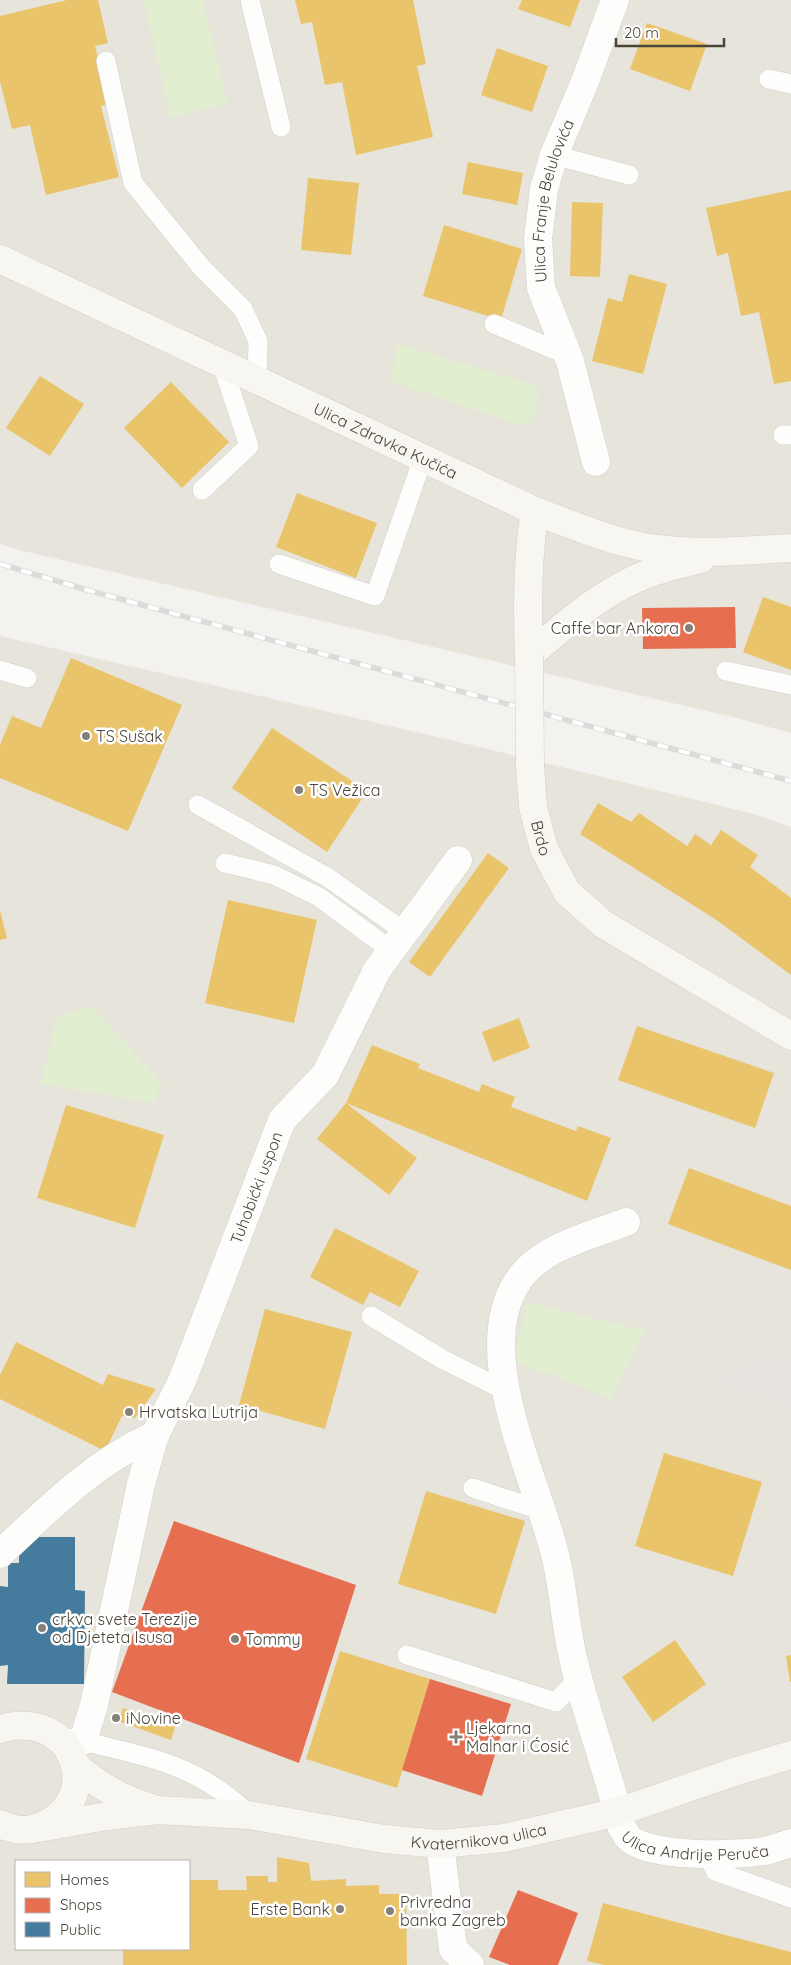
<svg xmlns="http://www.w3.org/2000/svg" width="791" height="1965" font-family="Quicksand,sans-serif">
<rect width="100%" height="100%" fill="#f4f2ee"/>
<!-- residential -->
<path fill="#e7e4dc" fill-rule="evenodd" d="M 0,0 L 791,0 L 791,733 L 737,718 L 19,550 L 0,544 Z
M 0,636 L 455,741 L 754,814 L 791,827 L 791,1965 L 0,1965 ZM 16,1861 L 189,1861 L 189,1949 L 16,1949 Z"/>
<!-- green -->
<path fill="#e1eecf" d="M 143,0 L 203,0 L 227,103 L 171,117 Z
M 398,344 L 538,386 L 537,414 L 523,426 L 390,381 Z
M 92,1006 L 162,1083 L 154,1103 L 41,1084 L 57,1016 Z
M 527,1302 L 645,1331 L 611,1398 L 513,1361 Z"/>
<!-- parking -->
<path fill="#e6e3df" d="M 791,1358 L 791,1410 L 711,1378 L 748,1360 Z"/>
<!-- homes -->
<path fill="#e9c46a" d="M 67,0 L 98,0 L 108,43 L 95,46 L 109,104 L 101,106 L 119,177 L 46,195 L 30,125 L 12,129 L 0,82 L 0,16 Z
M 295,0 L 413,0 L 426,64 L 417,66 L 433,137 L 356,155 L 342,82 L 325,85 L 312,22 L 301,24 Z
M 522,0 L 580,0 L 570,27 L 518,9 Z
M 647,23 L 707,44 L 690,91 L 630,69 Z
M 497,48 L 548,66 L 532,112 L 481,95 Z
M 468,162 L 523,173 L 517,205 L 462,194 Z
M 308,178 L 359,183 L 351,255 L 301,250 Z
M 791,190 L 791,381 L 774,384 L 759,312 L 741,316 L 728,253 L 717,256 L 706,208 Z
M 572,202 L 603,203 L 600,277 L 570,276 Z
M 444,225 L 522,249 L 501,320 L 423,296 Z
M 629,274 L 667,284 L 643,374 L 592,361 L 608,298 L 622,302 Z
M 40,376 L 84,404 L 50,456 L 6,428 Z
M 171,382 L 229,442 L 182,488 L 124,428 Z
M 297,493 L 377,523 L 356,578 L 276,547 Z
M 763,597 L 791,607 L 791,670 L 743,652 Z
M 71,658 L 182,705 L 128,831 L 0,778 L 0,745 L 12,716 L 41,728 Z
M 272,728 L 367,791 L 327,852 L 232,788 Z
M 598,803 L 631,822 L 639,813 L 687,846 L 695,834 L 711,845 L 721,830 L 758,855 L 750,867 L 791,898 L 791,975 L 715,919 L 580,834 Z
M 488,853 L 509,868 L 430,977 L 409,962 Z
M 228,900 L 317,920 L 294,1023 L 205,1003 Z
M 0,910 L 7,938 L 0,940 Z
M 519,1018 L 530,1048 L 493,1062 L 482,1032 Z
M 637,1026 L 774,1073 L 755,1128 L 618,1080 Z
M 372,1045 L 420,1064 L 418,1068 L 479,1092 L 482,1084 L 515,1097 L 511,1107 L 576,1131 L 578,1126 L 611,1138 L 587,1201 L 346,1103 L 417,1158 L 389,1195 L 317,1139 L 346,1103 Z
M 66,1105 L 164,1135 L 135,1228 L 37,1198 Z
M 689,1168 L 791,1206 L 791,1270 L 668,1224 Z
M 335,1228 L 419,1271 L 400,1307 L 370,1292 L 363,1305 L 310,1277 Z
M 265,1309 L 352,1332 L 325,1429 L 239,1405 Z
M 16,1342 L 103,1385 L 108,1374 L 156,1389 L 135,1418 L 122,1416 L 105,1451 L 0,1399 L 0,1375 Z
M 664,1453 L 762,1482 L 733,1576 L 635,1546 Z
M 426,1491 L 525,1521 L 496,1614 L 398,1584 Z
M 675,1640 L 706,1684 L 653,1722 L 622,1677 Z
M 340,1651 L 430,1679 L 397,1788 L 306,1759 Z
M 791,1655 L 791,1682 L 790,1682 L 786,1656 Z
M 123,1708 L 175,1727 L 171,1740 L 118,1721 Z
M 277,1857 L 309,1863 L 311,1881 L 346,1879 L 346,1886 L 379,1885 L 379,1894 L 406,1894 L 407,1965 L 123,1965 L 123,1949 L 189,1949 L 189,1880 L 218,1880 L 218,1890 L 247,1890 L 246,1876 L 268,1876 L 268,1882 L 277,1882 Z
M 603,1903 L 791,1952 L 791,1965 L 604,1965 L 587,1961 Z"/>
<!-- shops -->
<path fill="#e76f51" d="M 735,607 L 736,648 L 643,649 L 642,608 Z
M 174,1521 L 356,1585 L 299,1763 L 112,1692 Z
M 430,1679 L 511,1704 L 482,1796 L 402,1770 Z
M 518,1890 L 578,1913 L 558,1965 L 510,1965 L 489,1957 Z"/>
<!-- public -->
<path fill="#457b9d" d="M 35,1537 L 75,1537 L 75,1590 L 85,1591 L 84,1684 L 7,1684 L 8,1665 L 0,1666 L 0,1586 L 8,1587 L 8,1563 L 19,1563 L 19,1553 Z"/>
<g fill="none" stroke-linecap="round" stroke-linejoin="round">
<!-- service casing -->
<g stroke="#d2d0cb" stroke-width="20">
<path id="service" d="M 250,0 L 281,127
M 106,61 L 133,183 L 202,268 L 243,309 L 258,341 L 257,380
M 769,79 L 791,84
M 554,155 L 629,175
M 494,324 L 567,355
M 783,435 L 791,435
M 202,490 L 249,446 L 222,364
M 279,564 L 375,596 L 423,458
M 0,670 L 27,678
M 726,671 L 791,685
M 198,805 L 327,877 L 405,932
M 225,863 L 274,875 L 319,897 L 392,951
M 371,1316 L 442,1359 L 508,1392
M 473,1488 L 540,1510
M 407,1655 L 556,1702 L 573,1684
M 72,1738 C 142,1757 195,1761 249,1815
M 708,1855 L 715,1871 L 791,1898"/>
</g>
<!-- minor casing -->
<g stroke="#d2d0cb" stroke-width="29">
<g id="minor">
<path id="s1" d="M 596,462 L 570,361 L 541,288 L 538,239 L 544,189 L 554,155 L 586,79 L 615,0"/>
<path id="s2" d="M 626,1222 C 590,1236 540,1247 518,1281 C 470,1351 537,1481 555,1554 C 564,1590 565,1627 574,1662 C 587,1717 608,1770 621,1826 C 623,1829 625,1833 627,1836 C 646,1859 741,1856 769,1850 C 776,1848 784,1845 791,1843"/>
<path d="M 0,1554 C 48,1509 94,1462 155,1435"/>
<path id="s3" d="M 83,1741 L 94,1705 L 141,1484 L 155,1435 L 182,1381 L 282,1120 L 325,1075 L 377,970 L 458,860"/>
<path d="M 440,1844 L 453,1949 L 470,1965"/>
</g>
</g>
<!-- secondary casing -->
<g stroke="#d3cfc5" stroke-width="29">
<g id="secondary">
<path id="s4" d="M 0,259 L 535,511 C 565,522 595,535 626,543 C 679,557 737,551 791,548"/>
<path d="M 529,656 C 560,628 594,599 631,581 C 653,570 678,564 701,559"/>
<path d="M 529,656 C 527,607 527,559 535,511"/>
<path id="s5" d="M 530,765 L 533,807 L 544,849 L 567,892 L 603,924 L 791,1036"/>
<path d="M 0,1729 C 74,1707 105,1797 44,1825 C 30,1832 14,1831 0,1824"/>
<path d="M 75,1765 C 98,1786 122,1799 151,1808"/>
<path id="s6" d="M 38,1828 L 107,1816 L 158,1810 L 249,1815 L 384,1839 L 440,1844 L 504,1838 L 618,1812 L 734,1772 L 791,1755"/>
</g>
</g>
<!-- service -->
<use href="#service" stroke="#fdfdfc" stroke-width="19"/>
<!-- minor -->
<use href="#minor" stroke="#fdfdfc" stroke-width="28"/>
<!-- secondary -->
<use href="#secondary" stroke="#f7f6f1" stroke-width="28"/>
<!-- rail casing -->
<g stroke="#dbdbda" stroke-width="5.5">
<path id="rail" d="M 0,564 L 87,590 L 791,781"/>
</g>
<!-- rail -->
<use href="#rail" stroke="#fff" stroke-width="4" stroke-dasharray="11" stroke-linecap="butt"/>
<!-- secondary-bridge casing -->
<g stroke="#d3cfc5" stroke-width="29" stroke-linecap="butt">
<path id="secondary-bridge" d="M 529,656 L 530,765"/>
</g>
<!-- secondary-bridge -->
<use href="#secondary-bridge" stroke="#f7f6f1" stroke-width="28"/>
</g>
<!-- markers -->
<g fill="#868178" stroke="#fff" stroke-width="2">
<circle cx="689" cy="628" r="5"/>
<circle cx="86" cy="736" r="5"/>
<circle cx="299" cy="790" r="5"/>
<circle cx="129" cy="1412" r="5"/>
<circle cx="42" cy="1628" r="5"/>
<circle cx="235" cy="1639" r="5"/>
<circle cx="116" cy="1718" r="5"/>
<path d="M453.5 1729.5h5v5h5v5h-5v5h-5v-5h-5v-5h5z"/>
<circle cx="340" cy="1909" r="5"/>
<circle cx="390" cy="1911" r="5"/>
</g>
<g text-anchor="middle" dominant-baseline="central" stroke-width="5" stroke-linejoin="round" paint-order="stroke">
<!-- street labels -->
<g font-size="16" fill="#4b4439" stroke="#fff">
<text stroke="none"><textPath href="#s1" startOffset="272">Ulica Franje Belulovića</textPath></text>
<text stroke="none"><textPath href="#s4" startOffset="426">Ulica Zdravka Kučića</textPath></text>
<text stroke="none"><textPath href="#s5" startOffset="74">Brdo</textPath></text>
<text stroke="none"><textPath href="#s3" startOffset="582">Tuhobićki uspon</textPath></text>
<text stroke="none"><textPath href="#s6" startOffset="445">Kvaternikova ulica</textPath></text>
<text stroke="none"><textPath href="#s2" startOffset="772">Ulica Andrije Peruča</textPath></text>
</g>
<!-- poi labels -->
<g font-size="16" fill="#4b4439" stroke="#fff" text-anchor="start">
<text x="679" y="628" text-anchor="end">Caffe bar Ankora</text>
<text x="96" y="736">TS Sušak</text>
<text x="309" y="790">TS Vežica</text>
<text x="139" y="1412">Hrvatska Lutrija</text>
<text x="52" y="1619">crkva svete Terezije<tspan x="52" dy="18">od Djeteta Isusa</tspan></text>
<text x="245" y="1639">Tommy</text>
<text x="126" y="1718">iNovine</text>
<text x="466" y="1728">Ljekarna<tspan x="466" dy="18">Malnar i Ćosić</tspan></text>
<text x="400" y="1902">Privredna<tspan x="400" dy="18">banka Zagreb</tspan></text>
<text x="330" y="1909" text-anchor="end">Erste Bank</text>
</g>
</g>
<!-- legend -->
<rect x="15" y="1860" width="175" height="90" fill="#ffffff" stroke="#b7b4b0"/>
<rect x="25" y="1872" width="25" height="15" fill="#e9c46a" stroke="#b7b4b0"/>
<text x="60" y="1885" font-size="15" fill="#4b4439">Homes</text>
<rect x="25" y="1898" width="25" height="15" fill="#e76f51" stroke="#b7b4b0"/>
<text x="60" y="1910" font-size="15" fill="#4b4439">Shops</text>
<rect x="25" y="1922" width="25" height="15" fill="#457b9d" stroke="#b7b4b0"/>
<text x="60" y="1935" font-size="15" fill="#4b4439">Public</text>
<!-- scale -->
<path d="M616 38v8h108v-8" fill="none" stroke="#4b4439" stroke-width="2.5"/>
<text x="624" y="38" font-size="15" fill="#4b4439" stroke="#ffffff" stroke-width="4" paint-order="stroke">20 m</text>
</svg>
